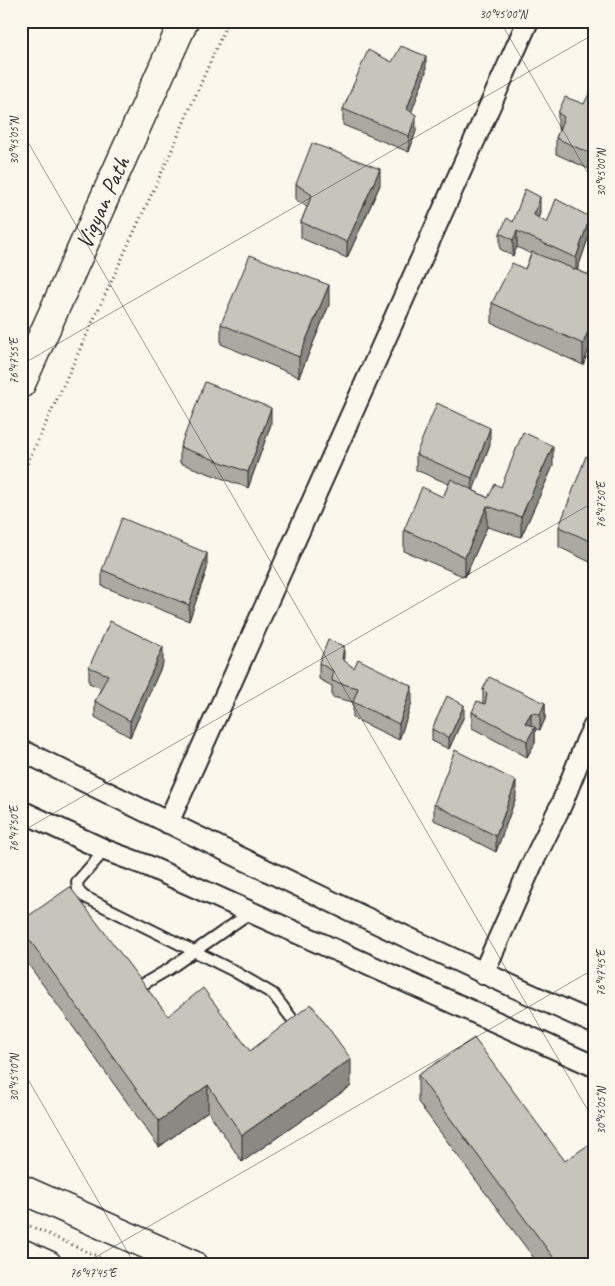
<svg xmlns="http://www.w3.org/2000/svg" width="615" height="1286" font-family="Caveat,sans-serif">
<rect width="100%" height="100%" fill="#fbf7ec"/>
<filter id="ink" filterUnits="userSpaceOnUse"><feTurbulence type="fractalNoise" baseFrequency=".02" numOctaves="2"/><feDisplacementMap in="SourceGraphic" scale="10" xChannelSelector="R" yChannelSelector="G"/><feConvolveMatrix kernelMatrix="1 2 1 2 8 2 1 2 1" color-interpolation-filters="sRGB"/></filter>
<g filter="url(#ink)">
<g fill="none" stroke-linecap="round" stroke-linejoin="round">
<!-- lane casing -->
<g stroke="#2b2b2b" stroke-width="14">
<path id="lane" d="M 105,850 L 77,882 L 78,890 L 83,896 L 232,970 L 273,994 L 296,1024
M 140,986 L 169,969 L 251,912"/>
</g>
<!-- street casing -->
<g stroke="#2b2b2b" stroke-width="24">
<path id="street" d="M 21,750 C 211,844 401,937 594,1023
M 21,811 L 105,850 L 148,866 L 594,1066
M 168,823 L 528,21
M 483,974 L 532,864 L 562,803 L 587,740 L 594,726"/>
</g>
<!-- secondary casing -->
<g stroke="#2b2b2b" stroke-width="31">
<g id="secondary">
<path id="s1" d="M 21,384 L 184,21"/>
<path d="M 21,1189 L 193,1265"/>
<path d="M 21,1253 L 48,1265"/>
</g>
</g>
<!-- path -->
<path stroke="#2b2b2b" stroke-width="3" stroke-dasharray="1 4" stroke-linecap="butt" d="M 21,477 L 171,152 L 228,21
M 21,1222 L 117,1265"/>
<!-- lane -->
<use href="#lane" stroke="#fbf7ec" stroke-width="10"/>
<!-- street -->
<use href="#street" stroke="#fbf7ec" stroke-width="20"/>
<!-- secondary -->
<use href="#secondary" stroke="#fbf7ec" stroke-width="28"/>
</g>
<!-- wall -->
<path fill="#aba9a2" stroke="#2b2b2b" d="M 457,21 L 470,21 L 468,26 Z
M 594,39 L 594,61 L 591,60 L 591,44 Z
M 392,62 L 426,72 L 411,112 L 416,131 L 409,152 L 343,125 L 343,109 Z
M 594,92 L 594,161 L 589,169 L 556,154 L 556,138 L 559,130 L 558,129 L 558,113 L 584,104 Z
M 296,184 L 380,185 L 347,258 L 301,238 L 301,222 L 307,207 L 296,200 Z
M 540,213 L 538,218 L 547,223 L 590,233 L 577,270 L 594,277 L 594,336 L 583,365 L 492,323 L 492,303 L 525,269 L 531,254 L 517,247 L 513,256 L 500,249 L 500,233 L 513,222 Z
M 329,305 L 299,377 L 221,344 L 221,324 Z
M 271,424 L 248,488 L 180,463 L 180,447 Z
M 490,444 L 473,490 L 488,498 L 501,487 L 553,466 L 521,537 L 487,527 L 465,577 L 404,551 L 404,530 L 443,497 L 449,484 L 416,470 L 416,454 Z
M 594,459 L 594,564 L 559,547 L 559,527 Z
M 207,569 L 189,621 L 102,586 L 102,570 Z
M 344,661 L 354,668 L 412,702 L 399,740 L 353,718 L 353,702 L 332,697 L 332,686 L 319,679 L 319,663 Z
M 163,663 L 130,737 L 95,717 L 95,701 L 101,688 L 89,683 L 89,667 Z
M 483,689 L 545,703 L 545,719 L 540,730 L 535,729 L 535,743 L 527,757 L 472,728 L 472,712 L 483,703 Z
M 464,716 L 449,749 L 432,741 L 432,729 Z
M 516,797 L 496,852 L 434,820 L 434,804 Z
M 21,921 L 168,1016 L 250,1051 L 351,1086 L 242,1162 L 208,1111 L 159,1147 L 21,954 Z
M 418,1075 L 565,1161 L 594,1265 L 539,1265 L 418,1102 Z"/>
<!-- shaded-wall -->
<path fill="#8b8984" stroke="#2b2b2b" d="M 426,56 L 426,72 L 407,125 L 407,109 Z
M 416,115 L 416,131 L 409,152 L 409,136 Z
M 594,145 L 594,161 L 589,169 L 589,153 Z
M 380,169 L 380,185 L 347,258 L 347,242 Z
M 540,197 L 540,213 L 534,231 L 534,215 Z
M 590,217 L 590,233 L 576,274 L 576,258 Z
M 517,231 L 517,247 L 513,256 L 513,240 Z
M 329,285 L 329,305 L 299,377 L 299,357 Z
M 594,316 L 594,336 L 583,365 L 583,344 Z
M 271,408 L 271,424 L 248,488 L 248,472 Z
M 490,428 L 490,444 L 472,494 L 472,478 Z
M 553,446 L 553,466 L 521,537 L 521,517 Z
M 487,506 L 487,527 L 465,577 L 465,557 Z
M 207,553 L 207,569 L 189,621 L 189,605 Z
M 344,646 L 344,662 L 342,659 Z
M 163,647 L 163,663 L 130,737 L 130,721 Z
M 412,686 L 412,702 L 399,740 L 399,724 Z
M 545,703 L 545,719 L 540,730 L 540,714 Z
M 464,705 L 464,716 L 449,749 L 449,738 Z
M 531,713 L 531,729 L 525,723 Z
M 535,727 L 535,743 L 527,757 L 527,741 Z
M 516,781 L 516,797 L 496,852 L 496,836 Z
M 351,1059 L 351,1086 L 242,1162 L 242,1135 Z
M 208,1085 L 208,1111 L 159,1147 L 159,1121 Z
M 594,1252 L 594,1265 L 575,1265 Z"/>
<!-- building -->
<path fill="#c7c4bc" stroke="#2b2b2b" d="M 401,46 L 426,56 L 407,109 L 416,115 L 409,136 L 343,109 L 368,50 L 392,62 Z
M 591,90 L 594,92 L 594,145 L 589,153 L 556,138 L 564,117 L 558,113 L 565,97 L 584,104 Z
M 312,143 L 380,169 L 347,242 L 301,222 L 312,195 L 296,184 Z
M 525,189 L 540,197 L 534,215 L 547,223 L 556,199 L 590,217 L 576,258 L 517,231 L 513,240 L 500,233 L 507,218 L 513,222 Z
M 532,252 L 594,277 L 594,316 L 583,344 L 492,303 L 512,263 L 525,269 Z
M 250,255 L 329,285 L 299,357 L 221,324 Z
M 205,382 L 271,408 L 248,472 L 180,447 Z
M 437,403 L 490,428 L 472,478 L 416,454 Z
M 523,432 L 553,446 L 521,517 L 487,506 L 465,557 L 404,530 L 422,487 L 443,497 L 451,479 L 488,498 L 495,484 L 501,487 Z
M 586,456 L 594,459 L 594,543 L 559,527 Z
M 122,518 L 207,553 L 189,605 L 102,570 Z
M 110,621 L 163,647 L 130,721 L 95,701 L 108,675 L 89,667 Z
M 328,640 L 344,646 L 342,659 L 354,668 L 358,659 L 412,686 L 399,724 L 353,702 L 358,688 L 332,681 L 333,671 L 319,663 Z
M 489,677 L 545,703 L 540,714 L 531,713 L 525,723 L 535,727 L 527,741 L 472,712 L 477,701 L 485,704 L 487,693 L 483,689 Z
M 447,696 L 464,705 L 449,738 L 432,729 Z
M 455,750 L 516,781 L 496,836 L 434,804 Z
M 70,887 L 168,1016 L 203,988 L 250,1051 L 311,1004 L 351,1059 L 242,1135 L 208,1085 L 159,1121 L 21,928 L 21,921 Z
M 474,1038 L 565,1161 L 594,1141 L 594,1252 L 575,1265 L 559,1265 L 418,1075 Z"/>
</g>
<!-- ticks -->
<path fill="none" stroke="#2b2b2b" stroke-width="1" stroke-opacity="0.45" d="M 500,21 L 594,184M 21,130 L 594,1121M 21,365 L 594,34M 21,832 L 594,502M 21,1067 L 135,1265M 82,1265 L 594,969"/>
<g text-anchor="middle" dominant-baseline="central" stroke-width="5" stroke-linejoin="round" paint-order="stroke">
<!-- street labels -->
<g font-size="24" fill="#2b2b2b" stroke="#fbf7ec">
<text stroke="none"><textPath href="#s1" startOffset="199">Vigyan Path</textPath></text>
</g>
</g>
<!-- margin -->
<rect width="615" height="1286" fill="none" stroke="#fbf7ec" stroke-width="55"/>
<rect x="28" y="28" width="560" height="1230" fill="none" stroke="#2b2b2b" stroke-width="2"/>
<g font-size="12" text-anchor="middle" fill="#2b2b2b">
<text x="503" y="18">30°45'00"N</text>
<text transform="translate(14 141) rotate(-90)" y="4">30°45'05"N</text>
<text transform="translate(601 173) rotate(-90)" y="4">30°45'00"N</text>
<text transform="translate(14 361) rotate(-90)" y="4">76°47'55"E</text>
<text transform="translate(601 505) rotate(-90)" y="4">76°47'50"E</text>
<text transform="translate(14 829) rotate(-90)" y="4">76°47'50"E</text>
<text transform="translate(601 973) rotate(-90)" y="4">76°47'45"E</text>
<text transform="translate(14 1078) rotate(-90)" y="4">30°45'10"N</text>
<text transform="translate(601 1111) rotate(-90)" y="4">30°45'05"N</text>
<text x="93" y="1277">76°47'45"E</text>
</g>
</svg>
